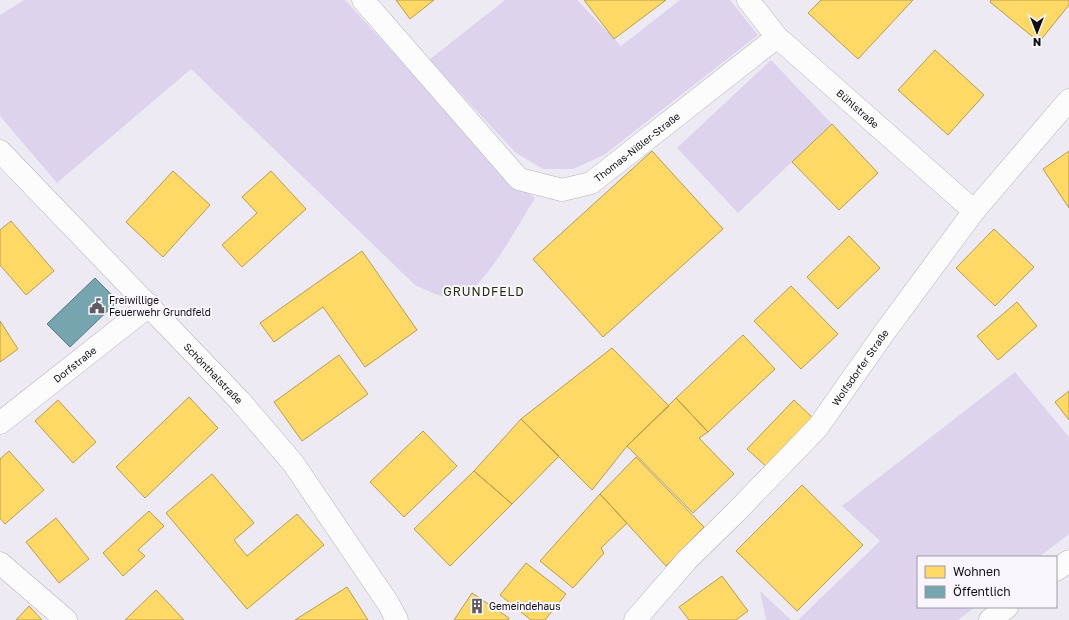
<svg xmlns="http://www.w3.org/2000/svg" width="1069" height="620" font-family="'Golos Text',sans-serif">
<rect width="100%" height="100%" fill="#eeeaf4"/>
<!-- green -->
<path fill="#ddd3ed" d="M 24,0 L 345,0 L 513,183 L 535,198 C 520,221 484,291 459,297 C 443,300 429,291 415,285 L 191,69 L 57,183 L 0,116 L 0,15 Z
M 505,0 L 577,0 L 621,46 L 680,0 L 730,0 L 758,35 L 604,155 L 573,169 L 543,169 L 516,153 L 429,60 Z
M 771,60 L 832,124 L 738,213 L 677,148 Z
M 1015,372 L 1069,437 L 1069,534 L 1039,557 L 918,557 L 918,607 L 975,607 L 958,620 L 798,620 L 880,541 L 842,506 Z
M 760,591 L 791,620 L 766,620 Z"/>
<!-- homes -->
<path fill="#ffd966" stroke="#b89c4d" d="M 396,0 L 434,0 L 410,19 Z
M 584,0 L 666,0 L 614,39 Z
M 821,0 L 913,0 L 858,59 L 808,13 Z
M 991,0 L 1069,0 L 1069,5 L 1039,42 L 990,2 Z
M 935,50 L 984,95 L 948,135 L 898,90 Z
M 832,124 L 878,173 L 839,210 L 792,162 Z
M 652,151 L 723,229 L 603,337 L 533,259 Z
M 1069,151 L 1069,208 L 1043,169 Z
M 173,171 L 210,205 L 163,257 L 126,222 Z
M 271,171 L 306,209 L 242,267 L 222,245 L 257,213 L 242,197 Z
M 11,221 L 54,271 L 26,295 L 0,265 L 0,230 Z
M 994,229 L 1034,267 L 995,306 L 956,268 Z
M 849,236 L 880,268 L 838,309 L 807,277 Z
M 362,251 L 417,330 L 365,367 L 323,307 L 274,342 L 260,323 Z
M 791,286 L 838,334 L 801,369 L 754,321 Z
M 1017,302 L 1037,326 L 998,360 L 977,336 Z
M 0,321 L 18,349 L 0,362 Z
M 743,335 L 775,369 L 708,432 L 676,398 Z
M 612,348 L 669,406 L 627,446 L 592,490 L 521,419 Z
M 339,355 L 368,394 L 302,441 L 274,402 Z
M 1069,391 L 1069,420 L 1055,402 Z
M 189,397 L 218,428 L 145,498 L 116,467 Z
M 676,398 L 708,432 L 699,438 L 734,474 L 693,513 L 627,446 Z
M 58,400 L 96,442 L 73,463 L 35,421 Z
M 794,400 L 815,420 L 769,469 L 747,449 Z
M 521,419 L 559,456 L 512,504 L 474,471 Z
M 423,431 L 457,466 L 404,517 L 370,482 Z
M 9,451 L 44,490 L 5,524 L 0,518 L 0,459 Z
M 636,457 L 704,527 L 666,566 L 600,494 Z
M 474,471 L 512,504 L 450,566 L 414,529 Z
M 212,474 L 254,523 L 234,540 L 247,556 L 297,514 L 324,545 L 247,609 L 166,513 Z
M 802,485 L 863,545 L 797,611 L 736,551 Z
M 600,494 L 627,523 L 601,548 L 604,553 L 573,588 L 540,561 Z
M 149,511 L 164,526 L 138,550 L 145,556 L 123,576 L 103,553 Z
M 56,518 L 89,559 L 59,583 L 26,542 Z
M 526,563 L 566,594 L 545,620 L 531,620 L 500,595 Z
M 722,576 L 748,611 L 736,620 L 689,620 L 679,607 Z
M 347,587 L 368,620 L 295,620 Z
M 156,590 L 184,620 L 125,620 Z
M 472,593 L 509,618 L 508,620 L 454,620 Z
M 29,606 L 42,620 L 16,620 Z"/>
<!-- public -->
<path fill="#76a5af" stroke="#587880" d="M 95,278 L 118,301 L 70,347 L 47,324 Z"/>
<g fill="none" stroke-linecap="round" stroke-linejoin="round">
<!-- minor casing -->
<g stroke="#b4b1b8" stroke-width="23">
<g id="minor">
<path id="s1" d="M 363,0 L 519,179 L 562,190 L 591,183 L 777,37"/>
<path id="s2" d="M 748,0 L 777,37 L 974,211"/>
<path id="s3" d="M 0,151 L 240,401 L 293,463 L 388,603 L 397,620"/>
<path id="s4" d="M 0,423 L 150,305"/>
<path d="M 0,563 L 66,620"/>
<path d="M 1056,570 L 1069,561"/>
<path id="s5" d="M 635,620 L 687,560 L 736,512 L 818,427 L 884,333 L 974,211 L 1069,100"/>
<path d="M 990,620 L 1007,607"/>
</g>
</g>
<!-- minor -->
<use href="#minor" stroke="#fcfcfd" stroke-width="22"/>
</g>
<!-- icons -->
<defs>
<g id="civic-bare" transform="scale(1.2)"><path d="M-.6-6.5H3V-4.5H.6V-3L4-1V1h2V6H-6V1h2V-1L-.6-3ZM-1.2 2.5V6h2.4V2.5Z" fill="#5e5c62" stroke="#f9f6fd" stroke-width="2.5" paint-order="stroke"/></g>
<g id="building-bare" transform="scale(1.2)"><path d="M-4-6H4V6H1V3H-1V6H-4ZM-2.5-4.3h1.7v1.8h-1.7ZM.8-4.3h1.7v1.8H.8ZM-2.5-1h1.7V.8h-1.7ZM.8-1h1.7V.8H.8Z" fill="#5e5c62" stroke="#f9f6fd" stroke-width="2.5" paint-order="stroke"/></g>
</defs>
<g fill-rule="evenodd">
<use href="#civic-bare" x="97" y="306"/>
<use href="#building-bare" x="477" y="606"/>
</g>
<g text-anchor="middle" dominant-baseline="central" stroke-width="4" stroke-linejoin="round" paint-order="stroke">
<!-- street labels -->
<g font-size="10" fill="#110f14" stroke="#f9f6fd">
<text stroke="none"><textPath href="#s2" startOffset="155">Bühlstraße</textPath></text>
<text stroke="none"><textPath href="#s1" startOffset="370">Thomas-Nißler-Straße</textPath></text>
<text stroke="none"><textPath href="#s4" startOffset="95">Dorfstraße</textPath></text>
<text stroke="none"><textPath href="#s5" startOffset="339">Wolfsdorfer Straße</textPath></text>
<text stroke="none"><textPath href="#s3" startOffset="308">Schönthalstraße</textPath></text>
</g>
<!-- poi labels -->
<g font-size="10" fill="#110f14" stroke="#f9f6fd" text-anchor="start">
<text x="109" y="300">Freiwillige<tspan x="109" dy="12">Feuerwehr Grundfeld</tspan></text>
<text x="489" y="606">Gemeindehaus</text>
</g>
<!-- quarter labels -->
<g font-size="12" letter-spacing="1" fill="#222e09" stroke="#f9f6fd">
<text x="484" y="291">GRUNDFELD</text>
</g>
</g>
<!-- legend -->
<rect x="917" y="556" width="140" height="52" fill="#f9f6fd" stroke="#9c9aa0"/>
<rect x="925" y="566" width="20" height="12" fill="#ffd966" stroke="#9c9aa0"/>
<text x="953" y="576" font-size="12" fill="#110f14">Wohnen</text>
<rect x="925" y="586" width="20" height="12" fill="#76a5af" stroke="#9c9aa0"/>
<text x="953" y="596" font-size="12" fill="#110f14">Öffentlich</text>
<!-- north arrow -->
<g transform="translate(1037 32) rotate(180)" stroke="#f9f6fd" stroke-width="3" paint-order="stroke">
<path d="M0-3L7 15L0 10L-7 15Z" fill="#110f14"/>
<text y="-6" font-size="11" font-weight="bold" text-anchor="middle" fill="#110f14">N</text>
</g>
</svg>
